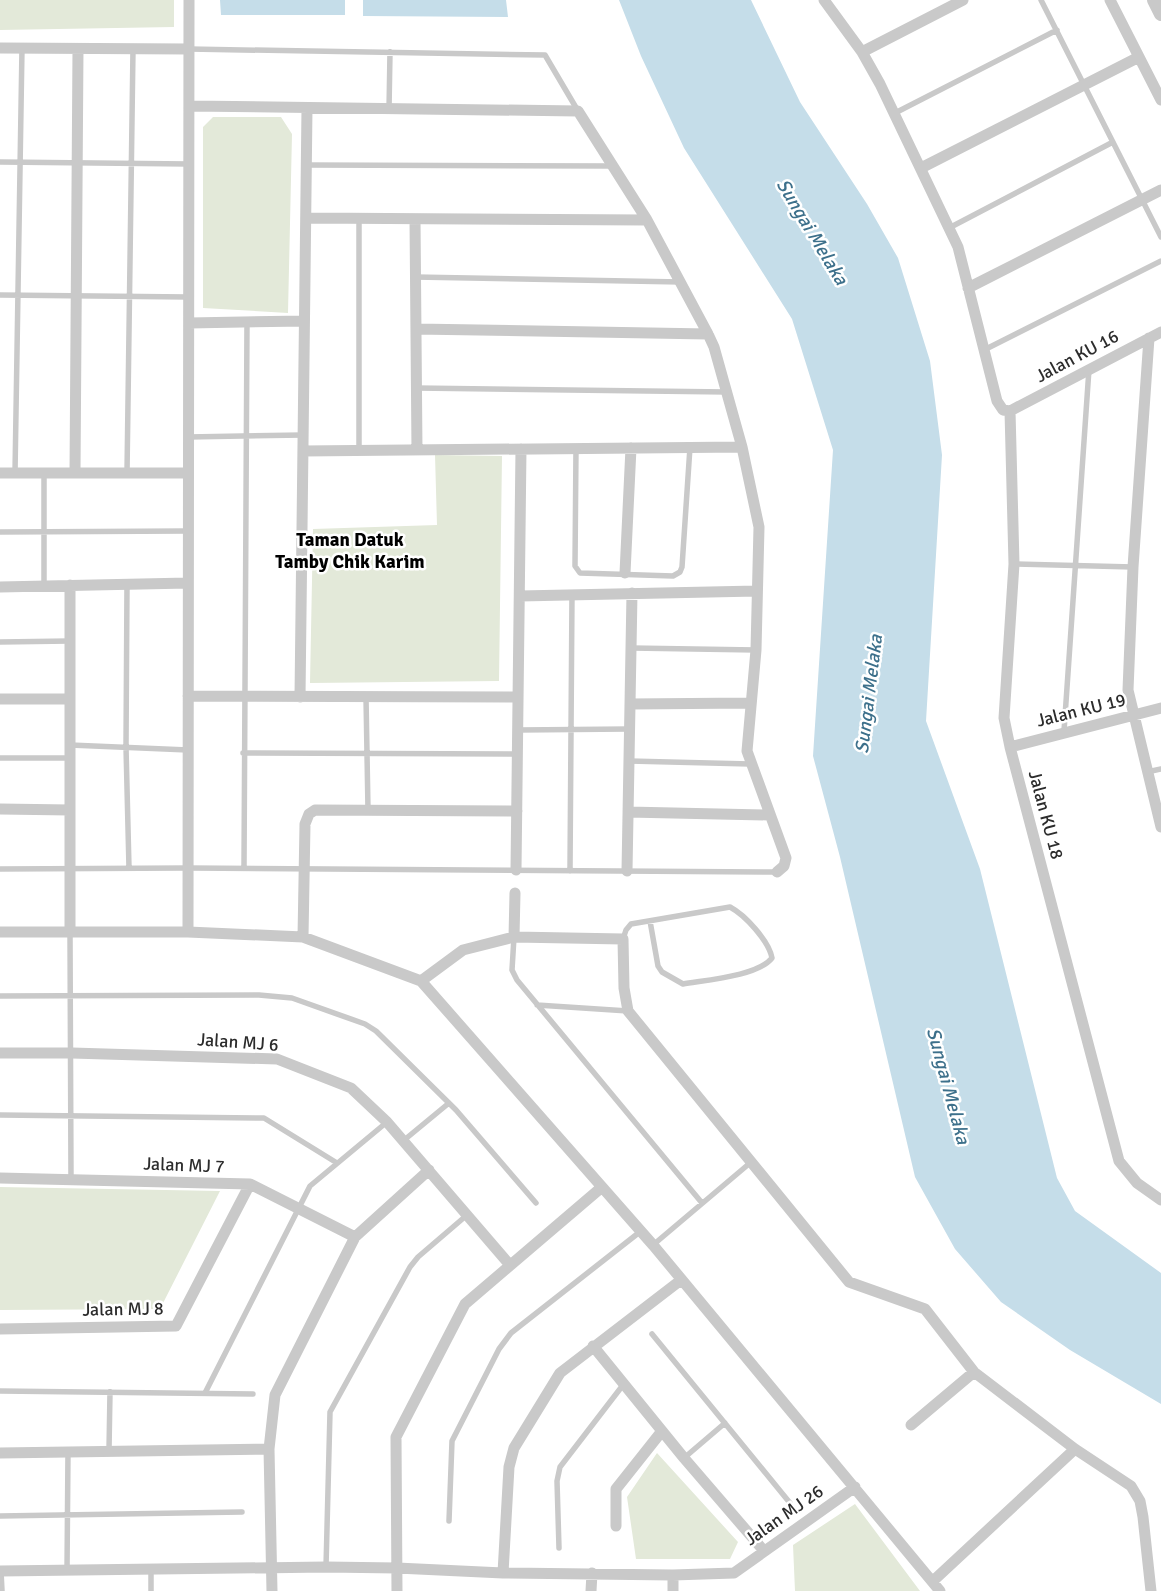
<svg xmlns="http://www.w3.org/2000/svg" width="1161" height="1591" font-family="Signika,sans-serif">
<rect width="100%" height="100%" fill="#fff"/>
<!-- green -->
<path fill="#e3e9d9" d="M 0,0 L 174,0 L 174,27 L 0,30 Z
M 213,117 L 281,117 L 292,134 L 288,313 L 203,308 L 203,127 Z
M 435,455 L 502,456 L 499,681 L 310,683 L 313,529 L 437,525 Z
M 0,1187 L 220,1191 L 160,1309 L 0,1310 Z
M 657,1453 L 738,1542 L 730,1559 L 636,1559 L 627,1497 Z
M 855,1504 L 920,1591 L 795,1591 L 793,1545 Z"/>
<!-- water -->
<path fill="#c5dde9" d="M 220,0 L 345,0 L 345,15 L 221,15 Z
M 363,0 L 506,0 L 508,17 L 363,16 Z
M 619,0 L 751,0 L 800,102 L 867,204 L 898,258 L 930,361 L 942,455 L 926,721 L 980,869 L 1057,1178 L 1075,1211 L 1161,1273 L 1161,1404 L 1070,1350 L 1001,1302 L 955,1249 L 915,1177 L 840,857 L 813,756 L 833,450 L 792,319 L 684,148 L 641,56 Z"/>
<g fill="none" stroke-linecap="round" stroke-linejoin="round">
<!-- service -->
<path stroke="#c9c9c9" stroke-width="5.5" d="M 1041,0 L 1161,237
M 189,49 L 545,55 L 578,111
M 389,110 L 390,52
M 895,113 L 1057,30
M 0,162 L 189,164
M 306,165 L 614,166
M 949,228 L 1113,142
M 415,277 L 681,282
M 0,295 L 188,297
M 984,350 L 1161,261
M 416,388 L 727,392
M 188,437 L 303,435
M 576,448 L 575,566 L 580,573 L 673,576 L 680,572 L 682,567 L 690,447
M 359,450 L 359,218
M 15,473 L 22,48
M 44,473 L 44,586
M 127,473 L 133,49
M 0,532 L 188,531
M 1014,564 L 1133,567
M 127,584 L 126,747 L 129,868
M 0,642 L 70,641
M 631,648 L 756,650
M 366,697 L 368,810
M 518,730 L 629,729
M 1064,731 L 1089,369
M 70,745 L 188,750
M 243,753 L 518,754
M 0,758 L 70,758
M 629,761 L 750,764
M 1147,772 L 1161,769
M 244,868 L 247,322
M 0,869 L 188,868 L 777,872
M 570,871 L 572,594
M 70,932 L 71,1179
M 514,937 L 512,970 L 517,980 L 702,1203
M 623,939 L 626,930 L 631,924 L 730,907 C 745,915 769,941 772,958 C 758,976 706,980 683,984 L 662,972 L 658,966 L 650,921
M 0,996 L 259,995 L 292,998 L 365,1024 L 376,1031 L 456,1110 L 536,1203
M 537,1005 L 628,1011
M 0,1115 L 264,1118 L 337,1163
M 403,1141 L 449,1103
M 653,1245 L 750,1163
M 652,1334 L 790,1503
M 0,1391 L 253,1394
M 205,1393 L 310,1186 L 387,1122
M 109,1450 L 110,1392
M 684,1458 L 725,1423
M 0,1516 L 242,1512
M 449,1521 L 452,1441 L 499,1349 L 511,1333 L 641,1231
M 559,1548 L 557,1481 L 560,1467 L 623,1385
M 326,1567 L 330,1412 L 410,1267 L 418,1257 L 467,1215
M 1,1571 L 2,1591
M 67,1571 L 68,1451
M 151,1571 L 151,1591"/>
<!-- minor -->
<path stroke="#c9c9c9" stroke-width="11" d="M 824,0 L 862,52 L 880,84 L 958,247 L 997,401 L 1003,410 L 1010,411
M 1110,0 L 1161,100
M 0,48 L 189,49
M 862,52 L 963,0
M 189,106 L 578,111 L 647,220 L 708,334 L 714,347 L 742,447 L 759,527 L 756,650 L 747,751 L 786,858 L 784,866 L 777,872
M 921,168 L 1139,57
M 306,218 L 647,220
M 415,219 L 417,450
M 968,288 L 1161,190
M 189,323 L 304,321
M 416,329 L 708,334
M 1149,338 L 1133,567 L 1128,690 L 1161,827
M 1010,411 L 1014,564 L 1004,718 L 1010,747 L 1119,1161 L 1137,1183 L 1161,1200
M 1010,411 L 1161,332
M 303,451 L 742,447
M 0,473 L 188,473
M 75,473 L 78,49
M 625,573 L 631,448
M 0,587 L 188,583
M 520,596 L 757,591
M 188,696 L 518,697
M 300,697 L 307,108
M 0,699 L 70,699
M 630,704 L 750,703
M 1010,747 L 1161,708
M 0,809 L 70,810
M 628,812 L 769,815
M 516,870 L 521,449
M 627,871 L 632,593
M 0,932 L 188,932 L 303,937 L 421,981 L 653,1245 L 940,1591
M 70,932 L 70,585
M 188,932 L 189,0
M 303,937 L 305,824 L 309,814 L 315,810 L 517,811
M 514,937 L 515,893
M 421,981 L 463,950 L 514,937 L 623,939 L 624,988 L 628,1011 L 849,1282 L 925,1309 L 974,1372 L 1075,1449 L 1131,1486 L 1140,1501 L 1143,1517 L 1151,1591
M 0,1053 L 72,1053 L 277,1059 L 351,1088 L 387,1122 L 509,1264
M 0,1178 L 250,1184 L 355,1237
M 0,1329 L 176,1326 L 250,1184
M 593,1346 L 684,1458 L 764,1551
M 911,1425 L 974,1372
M 0,1453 L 269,1449
M 616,1526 L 616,1489 L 662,1431
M 0,1571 L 326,1567 L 397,1568 L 503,1573 L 673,1575 L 734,1573 L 855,1487
M 503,1573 L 509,1467 L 514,1448 L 560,1373 L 681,1280
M 673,1575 L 673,1591
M 933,1581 L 1075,1449
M 272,1591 L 269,1449 L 275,1395 L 355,1237 L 429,1170
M 397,1591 L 396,1437 L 465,1304 L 602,1187
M 591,1591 L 592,1573"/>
<!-- tertiary -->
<path stroke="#c9c9c9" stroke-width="14" d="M 1154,0 L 1161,14"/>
</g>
<g text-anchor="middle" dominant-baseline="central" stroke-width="5" stroke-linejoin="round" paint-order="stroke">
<!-- street labels -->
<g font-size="18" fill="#2c2c2c" stroke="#fff">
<text transform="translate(1077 356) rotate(-28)">Jalan KU 16</text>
<text transform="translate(1081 710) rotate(-14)">Jalan KU 19</text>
<text transform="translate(1046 815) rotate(75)">Jalan KU 18</text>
<text transform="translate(238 1042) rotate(4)">Jalan MJ 6</text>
<text transform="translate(184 1165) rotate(2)">Jalan MJ 7</text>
<text transform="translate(123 1309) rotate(-1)">Jalan MJ 8</text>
<text transform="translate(784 1515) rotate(-35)">Jalan MJ 26</text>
</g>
<!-- water labels -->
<g font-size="19" font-style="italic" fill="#3d708b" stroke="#fff">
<text transform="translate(812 232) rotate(59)">Sungai Melaka</text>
<text transform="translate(869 694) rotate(-83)">Sungai Melaka</text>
<text transform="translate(948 1086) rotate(75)">Sungai Melaka</text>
</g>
<!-- neighbourhood labels -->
<g font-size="19" font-weight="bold" fill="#000" stroke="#fff">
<text x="350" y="540">Taman Datuk<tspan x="350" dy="22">Tamby Chik Karim</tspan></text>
</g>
</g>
</svg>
